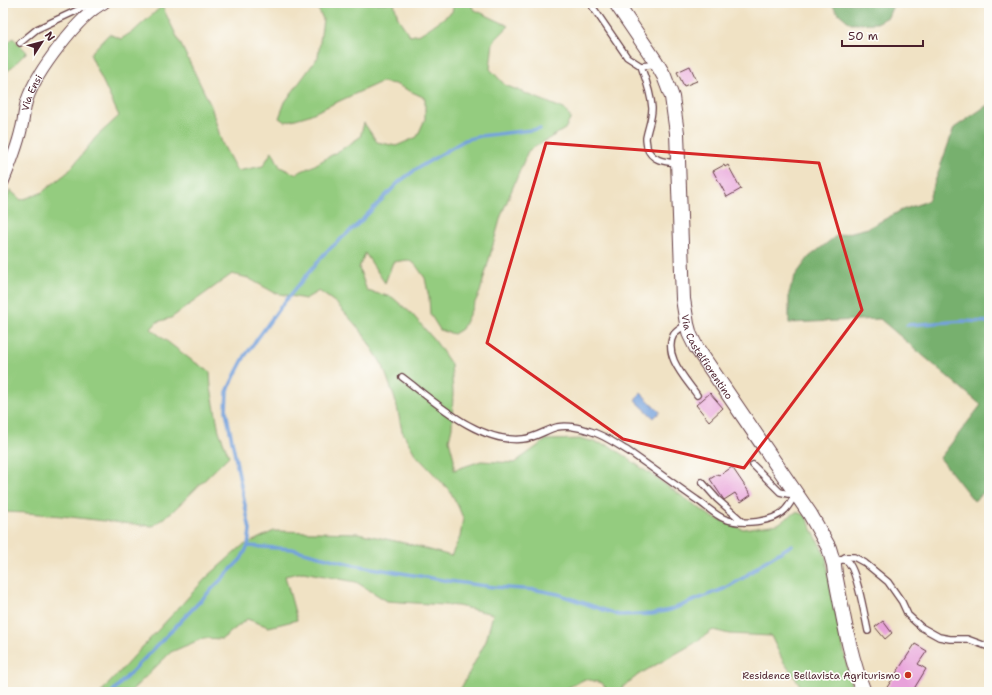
<svg xmlns="http://www.w3.org/2000/svg" width="992" height="695" font-family="'Shantell Sans',sans-serif">
<rect width="100%" height="100%" fill="#fdfcf7"/>
<filter id="ink" filterUnits="userSpaceOnUse"><feTurbulence type="fractalNoise" baseFrequency=".025" numOctaves="2"/><feDisplacementMap in="SourceGraphic" scale="8" xChannelSelector="R" yChannelSelector="G"/><feConvolveMatrix kernelMatrix="1 2 1 2 8 2 1 2 1" color-interpolation-filters="sRGB"/></filter>
<filter id="wash" filterUnits="userSpaceOnUse"><feTurbulence type="fractalNoise" baseFrequency=".012" numOctaves="4" result="noise"/><feDisplacementMap in="SourceGraphic" scale="16" xChannelSelector="R" yChannelSelector="G"/><feGaussianBlur stdDeviation="0.9" result="paint"/><feColorMatrix in="noise" values="0 0 0 0 0 0 0 0 0 0 0 0 0 0 0 0 0 1.4 0 .05"/><feComposite in="paint" operator="in"/></filter>
<g filter="url(#wash)">
<rect width="100%" height="100%" fill="#f0e2c4"/>
<!-- green -->
<path fill="#94cc7f" stroke="#6f7655" d="M 315,3 L 394,3 L 398,18 L 410,36 L 420,34 L 428,29 L 452,12 L 454,3 L 471,3 L 473,9 L 509,26 L 493,42 L 490,69 L 505,85 L 564,109 L 571,118 L 565,129 L 528,151 L 501,216 L 480,292 L 462,329 L 454,334 L 440,330 L 430,314 L 429,298 L 425,278 L 415,264 L 408,260 L 393,262 L 385,283 L 365,253 L 359,268 L 367,291 L 392,297 L 412,314 L 436,342 L 451,364 L 453,392 L 452,427 L 449,440 L 454,459 L 454,470 L 481,461 L 514,463 L 546,440 L 583,439 L 610,446 L 712,517 L 743,529 L 778,524 L 796,512 L 805,515 L 826,557 L 830,586 L 852,689 L 842,692 L 805,692 L 783,661 L 771,636 L 729,634 L 713,630 L 693,644 L 638,675 L 617,692 L 609,692 L 602,683 L 585,679 L 559,692 L 459,692 L 486,641 L 493,614 L 458,606 L 387,601 L 356,582 L 303,572 L 285,576 L 297,620 L 269,627 L 247,619 L 222,639 L 204,638 L 171,652 L 130,692 L 101,692 L 206,578 L 242,546 L 274,531 L 358,533 L 409,544 L 451,556 L 460,537 L 463,518 L 458,506 L 450,491 L 415,454 L 402,431 L 396,402 L 383,366 L 361,331 L 336,303 L 319,291 L 305,299 L 275,293 L 248,278 L 232,274 L 171,318 L 157,322 L 151,329 L 190,359 L 210,372 L 211,388 L 219,431 L 229,456 L 173,511 L 153,526 C 103,522 53,513 3,512 L 3,210 L 10,190 L 21,200 L 41,193 L 68,172 L 96,137 L 119,116 L 90,54 L 109,34 L 121,39 L 135,30 L 162,6 L 211,106 L 222,143 L 237,171 L 263,166 L 272,151 L 280,167 L 295,174 L 313,166 L 342,149 L 360,137 L 364,123 L 377,142 L 396,146 L 417,137 L 425,119 L 425,98 L 395,84 L 381,82 L 309,115 L 285,122 L 279,118 L 285,102 L 318,57 L 323,19 Z
M 13,38 L 27,52 L 3,76 L 3,48 Z"/>
<!-- forest -->
<path fill="#77b06e" stroke="#60684c" d="M 831,3 L 894,3 L 888,17 L 877,23 L 851,24 L 837,12 Z
M 989,104 L 989,488 L 974,501 L 940,458 L 981,405 L 880,319 L 789,323 L 789,293 L 795,276 L 809,257 L 836,236 L 868,228 L 902,210 L 928,201 L 954,128 Z"/>
<!-- water -->
<path fill="#74a2dd" stroke="#5f6084" d="M 641,393 L 660,412 L 654,418 L 635,400 Z"/>
<g fill="none" stroke-linecap="round" stroke-linejoin="round">
<!-- stream -->
<path stroke="#74a2dd" stroke-width="3.5" d="M 907,325 L 964,321 L 989,322
M 248,546 L 292,549 L 354,565 L 455,582 L 494,587 L 537,590 L 558,594 L 618,615 L 652,614 L 670,610 L 726,588 L 743,578 L 764,562 L 792,545
M 112,692 L 241,559 L 248,546 L 250,530 L 226,411 L 227,392 L 236,373 L 245,356 L 278,310 L 324,254 L 358,224 L 400,181 L 418,168 L 465,140 L 480,136 L 540,129"/>
</g>
<g id="blocks">
<!-- building -->
<path fill="#e8a2da" d="M 690,66 L 697,81 L 684,86 L 677,72 Z
M 724,165 L 725,167 L 728,165 L 741,189 L 727,197 L 713,171 Z
M 710,393 L 723,408 L 709,421 L 696,405 Z
M 732,467 L 751,495 L 741,502 L 735,493 L 724,500 L 710,479 L 718,474 L 719,476 Z
M 883,621 L 892,633 L 885,639 L 875,627 Z
M 915,644 L 927,651 L 918,664 L 926,669 L 912,692 L 884,692 Z"/>
</g>
</g>
<g filter="url(#ink)">
<use href="#blocks" fill-opacity="0" stroke="#633c42" stroke-width="1"/>
<g fill="none" stroke-linecap="round" stroke-linejoin="round">
<!-- service casing -->
<g stroke="#633c42" stroke-width="8">
<path id="service" d="M 590,3 L 627,57 L 641,66 L 650,65 L 656,62
M 20,43 L 37,29 L 93,3
M 641,66 C 646,80 651,93 652,108 C 652,119 648,127 646,138 C 646,141 647,144 647,147 C 651,161 665,162 677,163
M 687,324 C 683,327 677,330 674,334 C 662,355 686,379 697,395
M 402,377 C 434,401 479,444 523,439 C 535,438 546,430 557,427 C 567,425 581,428 590,431 C 604,435 616,444 628,451 C 651,467 674,484 697,500 C 705,505 716,516 725,519 C 741,525 773,523 785,510 C 789,506 792,500 795,495
M 753,465 L 780,492 L 788,494 L 794,494
M 702,482 L 717,499 L 742,521
M 841,559 C 843,560 845,560 847,561 C 857,569 865,618 868,631
M 834,565 L 845,557 L 854,557 L 865,563 L 888,582 L 902,602 L 908,615 L 921,627 L 939,637 L 950,639 L 967,639 L 989,647"/>
</g>
<!-- minor casing -->
<g stroke="#633c42" stroke-width="13">
<g id="minor">
<path id="s1" d="M 3,182 C 10,165 17,148 21,130 C 24,120 24,109 27,100 C 36,73 79,15 104,3"/>
</g>
</g>
<!-- tertiary casing -->
<g stroke="#633c42" stroke-width="16">
<g id="tertiary">
<path id="s2" d="M 616,3 L 656,62 L 664,76 L 672,97 L 677,133 L 683,299 L 687,324 L 690,335 L 696,347 L 810,514 L 829,548 L 834,565 L 835,574 C 843,614 849,655 864,692"/>
</g>
</g>
<!-- service -->
<use href="#service" stroke="#fff" stroke-width="5.5"/>
<!-- minor -->
<use href="#minor" stroke="#fff" stroke-width="11"/>
<!-- tertiary -->
<use href="#tertiary" stroke="#fff" stroke-width="14"/>
</g>
</g>
<!-- marked area -->
<path fill="none" stroke="#d62828" stroke-width="3" stroke-linejoin="round" d="M 546,143 L 819,163 L 862,310 L 744,468 L 623,439 L 487,343 Z"/>
<!-- markers -->
<circle fill="#c8321e" stroke="#fdfcf7" stroke-width="1.5" cx="908" cy="675" r="4"/>
<g text-anchor="middle" dominant-baseline="central" stroke-width="3.5" stroke-linejoin="round" paint-order="stroke">
<!-- street labels -->
<g font-size="10" fill="#4a1f2b" stroke="#fdfcf7">
<text stroke="none"><textPath href="#s1" startOffset="94">Via Ensi</textPath></text>
<text stroke="none"><textPath href="#s2" startOffset="376">Via Castelfiorentino</textPath></text>
</g>
<!-- poi labels -->
<g font-size="10" fill="#4a1f2b" stroke="#fdfcf7" text-anchor="end">
<text x="900" y="675">Residence Bellavista Agriturismo</text>
</g>
</g>
<!-- margin -->
<rect width="992" height="695" fill="none" stroke="#fdfcf7" stroke-width="16"/>
<!-- north arrow -->
<g transform="translate(42 42) rotate(54)" stroke="#fdfcf7" stroke-width="3" paint-order="stroke">
<path d="M0-3L7 15L0 10L-7 15Z" fill="#4a1f2b"/>
<text y="-6" font-size="11" font-weight="bold" text-anchor="middle" fill="#4a1f2b">N</text>
</g>
<!-- scale -->
<path d="M842 40v6h81v-6" fill="none" stroke="#4a1f2b" stroke-width="2"/>
<text x="848" y="40" font-size="12" fill="#4a1f2b" stroke="#fdfcf7" stroke-width="3" paint-order="stroke">50 m</text>
</svg>
